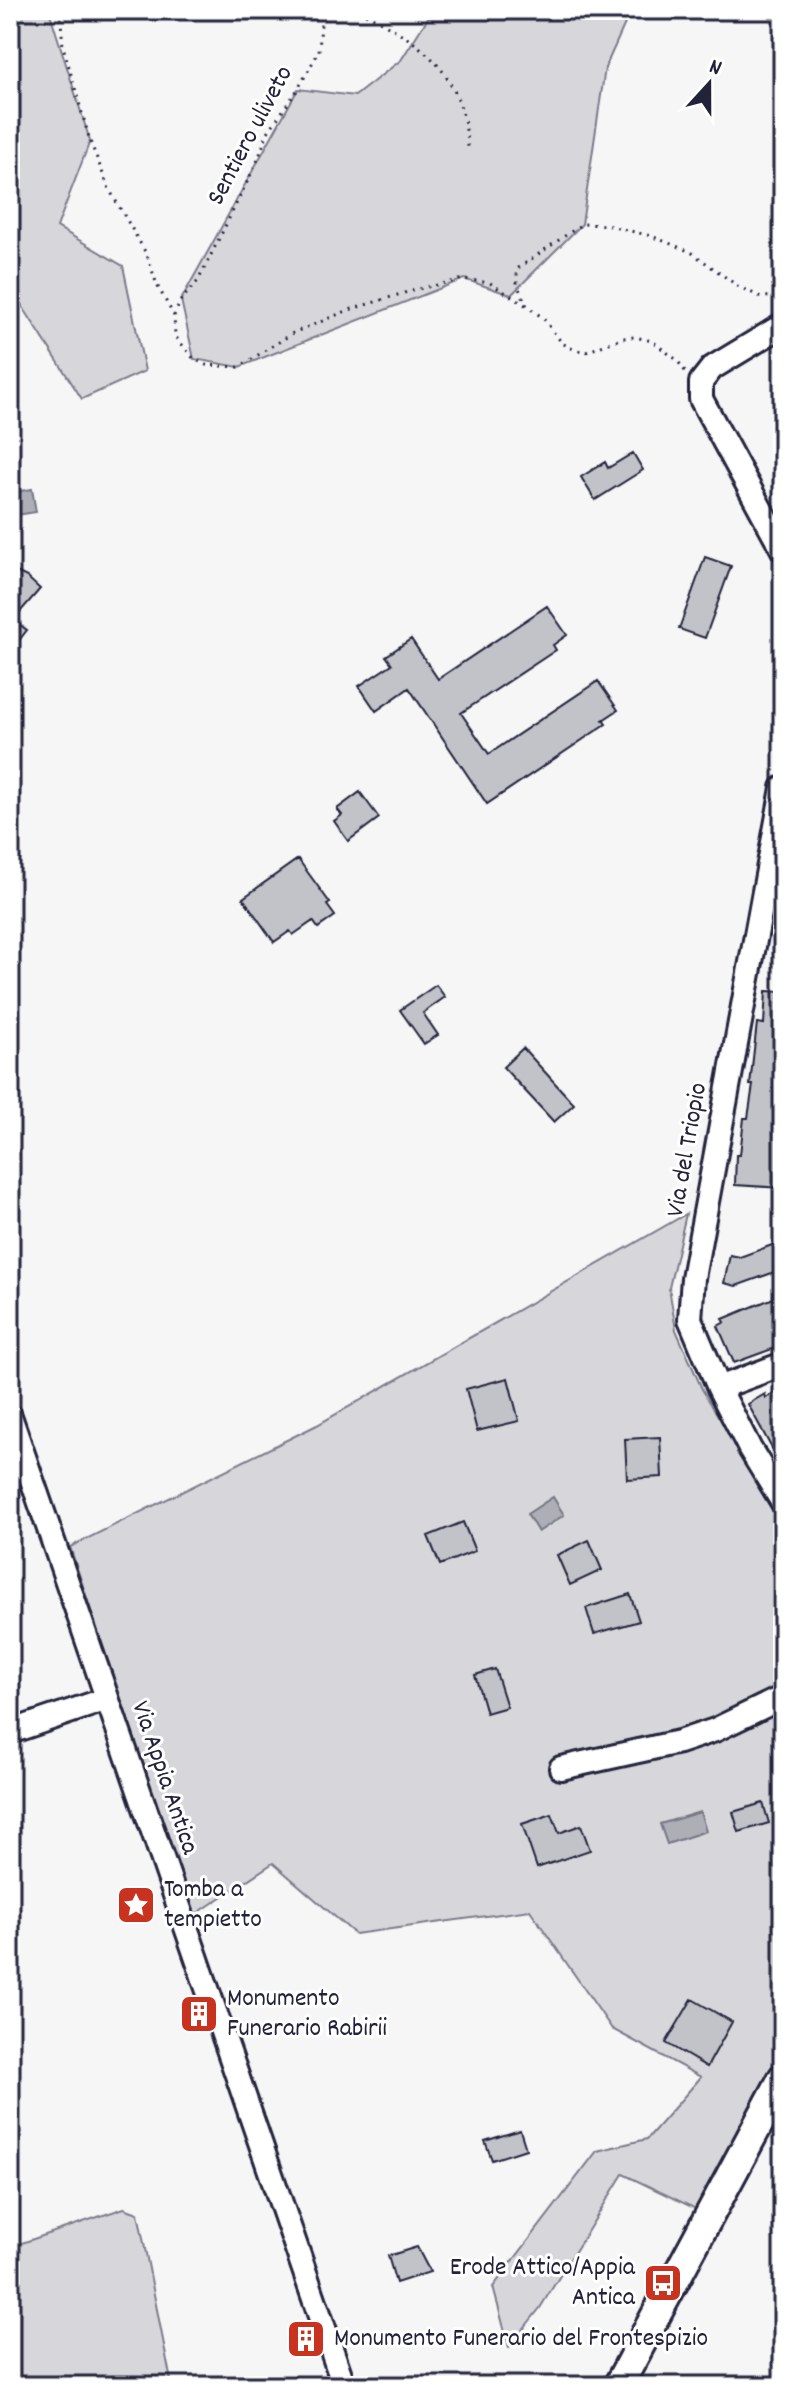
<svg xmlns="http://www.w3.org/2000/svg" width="793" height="2396" font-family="Dekko,sans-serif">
<rect width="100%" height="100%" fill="#f6f6f7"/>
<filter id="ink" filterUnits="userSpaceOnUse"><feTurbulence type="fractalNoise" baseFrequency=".0125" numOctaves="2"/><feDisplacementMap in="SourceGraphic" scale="16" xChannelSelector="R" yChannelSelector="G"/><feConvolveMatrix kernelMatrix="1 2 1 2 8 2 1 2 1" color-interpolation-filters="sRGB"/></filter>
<g filter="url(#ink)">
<!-- green -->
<path fill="#d7d7db" stroke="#7c7c8b" stroke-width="2" d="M 10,10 L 49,10 L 90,141 L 57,227 L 123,266 L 145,371 L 82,399 L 10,287 Z
M 433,10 L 631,10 L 605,68 L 582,224 L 511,295 L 464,279 L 239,367 L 194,359 L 181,300 L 298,89 L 355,96 L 401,60 Z
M 686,1214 L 669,1288 L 676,1330 L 702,1389 L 783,1524 L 783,2060 L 698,2210 L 623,2174 L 540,2308 L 509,2347 L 493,2287 L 597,2151 L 647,2139 L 701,2077 L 612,2029 L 530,1910 L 355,1934 L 273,1863 L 193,1916 L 70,1547 L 317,1425 Z
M 124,2208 L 138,2213 L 172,2386 L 10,2386 L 10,2247 Z"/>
<!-- water -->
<path fill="#aeaeb7" stroke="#767685" stroke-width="2" d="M 32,489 L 36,512 L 10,516 L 10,493 Z
M 553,1497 L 564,1515 L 538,1532 L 527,1514 Z
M 700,1812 L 706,1831 L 667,1844 L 660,1824 Z"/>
<!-- building -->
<path fill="#c2c2c9" stroke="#22223b" stroke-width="2" d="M 633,453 L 643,470 L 595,500 L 581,477 L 605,462 L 608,468 Z
M 705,557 L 731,566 L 705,638 L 679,629 Z
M 10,569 L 27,577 L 40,589 L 13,620 L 27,630 L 10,652 Z
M 547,606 L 567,635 L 553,645 L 556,650 L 461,713 L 489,754 L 598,681 L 618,710 L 603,720 L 606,724 L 487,804 L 409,688 L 376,711 L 359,686 L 392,664 L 386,656 L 411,639 L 438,679 Z
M 360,792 L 379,818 L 348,841 L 334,821 L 342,815 L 337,809 Z
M 298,859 L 330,903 L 327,905 L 335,916 L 318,928 L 313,921 L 293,935 L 290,931 L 274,942 L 243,898 Z
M 436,985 L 445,997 L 423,1013 L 438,1035 L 424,1044 L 400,1010 Z
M 766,991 L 783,992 L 783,1134 L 779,1160 L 783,1160 L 783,1188 L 735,1185 L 736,1155 L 740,1155 L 744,1118 L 748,1118 L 753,1085 L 750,1085 L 757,1023 L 764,1024 Z
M 523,1048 L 574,1104 L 554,1122 L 503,1067 Z
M 783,1241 L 783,1269 L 736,1286 L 724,1283 L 730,1255 L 740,1257 Z
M 783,1294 L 783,1345 L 734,1363 L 718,1326 L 725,1322 L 723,1319 Z
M 508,1378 L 519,1421 L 477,1431 L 466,1389 Z
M 783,1388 L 783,1469 L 748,1404 L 765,1394 L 766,1398 Z
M 660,1437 L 662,1477 L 627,1479 L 625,1439 Z
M 463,1522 L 475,1551 L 440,1565 L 428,1536 Z
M 589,1540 L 602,1570 L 570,1585 L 557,1555 Z
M 630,1594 L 639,1621 L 594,1634 L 586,1608 Z
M 495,1669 L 507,1707 L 486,1713 L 475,1675 Z
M 763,1803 L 769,1823 L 739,1832 L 733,1812 Z
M 552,1814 L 559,1833 L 581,1825 L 590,1850 L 537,1868 L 522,1824 Z
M 692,1999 L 732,2022 L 707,2067 L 666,2043 Z
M 520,2130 L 526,2149 L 492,2160 L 485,2141 Z
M 417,2247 L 430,2272 L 396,2283 L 388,2256 Z"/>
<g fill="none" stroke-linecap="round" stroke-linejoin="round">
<!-- minor casing -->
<g stroke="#22223b" stroke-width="28">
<path id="minor" d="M 783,325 L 712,368 L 701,382 L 701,399 L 783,550
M 783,788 L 693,1278 L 690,1319 L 719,1388 L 750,1449 L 783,1503
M 719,1388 L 783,1364
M 10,1416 L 344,2386
M 10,1732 L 107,1699
M 561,1768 L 679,1742 L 715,1730 L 783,1697"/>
</g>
<!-- major casing -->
<g stroke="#22223b" stroke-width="34">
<path id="major" d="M 618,2386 L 783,2078"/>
</g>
<!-- path -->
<path stroke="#22223b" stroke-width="3" stroke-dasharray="2 6" stroke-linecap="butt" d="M 60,10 L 63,46 L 90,141 L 109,189 L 147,255 L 157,285 L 174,316 L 175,336 L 194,359 L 206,365 L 239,367 L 293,333 L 349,310 L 414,290 L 464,279 L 490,283 L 527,306
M 358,10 C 422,42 462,70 468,147
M 174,316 L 181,300 L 198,281 L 257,162 L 268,132 L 298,89 L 319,51 L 322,10
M 685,371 L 677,360 L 652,341 L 635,337 L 622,338 L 586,352 L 573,349 L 562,343 L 543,318 L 527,306 L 517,284 L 517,269 L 582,224 L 606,225 L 651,236 L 691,252 L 739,287 L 761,297 L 783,296"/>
<!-- minor -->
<use href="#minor" stroke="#fff" stroke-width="22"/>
<!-- major -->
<use href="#major" stroke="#fff" stroke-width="28"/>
</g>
</g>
<!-- icons -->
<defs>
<g id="sight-square" transform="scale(2)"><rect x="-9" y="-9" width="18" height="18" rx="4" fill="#c8321e" stroke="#fff"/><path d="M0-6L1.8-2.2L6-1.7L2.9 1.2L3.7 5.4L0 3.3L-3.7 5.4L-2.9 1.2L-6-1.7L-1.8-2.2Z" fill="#fff"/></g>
<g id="building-square" transform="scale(2)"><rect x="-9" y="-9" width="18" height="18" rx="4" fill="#c8321e" stroke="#fff"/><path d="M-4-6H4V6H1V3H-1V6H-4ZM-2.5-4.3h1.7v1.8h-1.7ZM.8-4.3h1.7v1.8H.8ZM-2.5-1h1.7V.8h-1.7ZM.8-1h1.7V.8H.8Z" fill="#fff"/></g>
<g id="bus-square" transform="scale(2)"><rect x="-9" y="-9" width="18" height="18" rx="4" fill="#c8321e" stroke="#fff"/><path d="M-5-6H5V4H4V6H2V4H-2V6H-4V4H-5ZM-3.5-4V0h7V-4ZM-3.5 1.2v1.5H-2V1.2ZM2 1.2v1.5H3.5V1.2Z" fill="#fff"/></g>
</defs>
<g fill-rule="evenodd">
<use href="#sight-square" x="136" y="1905"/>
<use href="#building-square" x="199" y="2014"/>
<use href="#bus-square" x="663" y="2283"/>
<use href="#building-square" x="306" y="2339"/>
</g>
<g text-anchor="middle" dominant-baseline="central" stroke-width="6" stroke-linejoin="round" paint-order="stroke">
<!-- street labels -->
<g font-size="26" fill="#22223b" stroke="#fff">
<text transform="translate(251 136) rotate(-62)">Sentiero uliveto</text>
<text transform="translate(688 1150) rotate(-80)">Via del Triopio</text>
<text transform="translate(164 1778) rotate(71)">Via Appia Antica</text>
</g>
<!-- poi labels -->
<g font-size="26" fill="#22223b" stroke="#fff" text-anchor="start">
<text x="164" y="1890">Tomba a<tspan x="164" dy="30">tempietto</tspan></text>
<text x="227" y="1999">Monumento<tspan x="227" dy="30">Funerario Rabirii</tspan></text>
<text x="635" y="2268" text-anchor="end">Erode Attico/Appia<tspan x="635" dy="30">Antica</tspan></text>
<text x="334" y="2339">Monumento Funerario del Frontespizio</text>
</g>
</g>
<!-- margin -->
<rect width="793" height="2396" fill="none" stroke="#fff" stroke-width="40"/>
<rect x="20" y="20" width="753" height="2356" fill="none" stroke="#22223b" stroke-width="3" filter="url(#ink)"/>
<!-- north arrow -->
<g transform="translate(709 84) rotate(21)" stroke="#ffffff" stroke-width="6" paint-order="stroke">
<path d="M0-6L14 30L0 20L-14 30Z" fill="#22223b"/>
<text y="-12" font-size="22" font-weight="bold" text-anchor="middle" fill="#22223b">N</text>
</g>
</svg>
